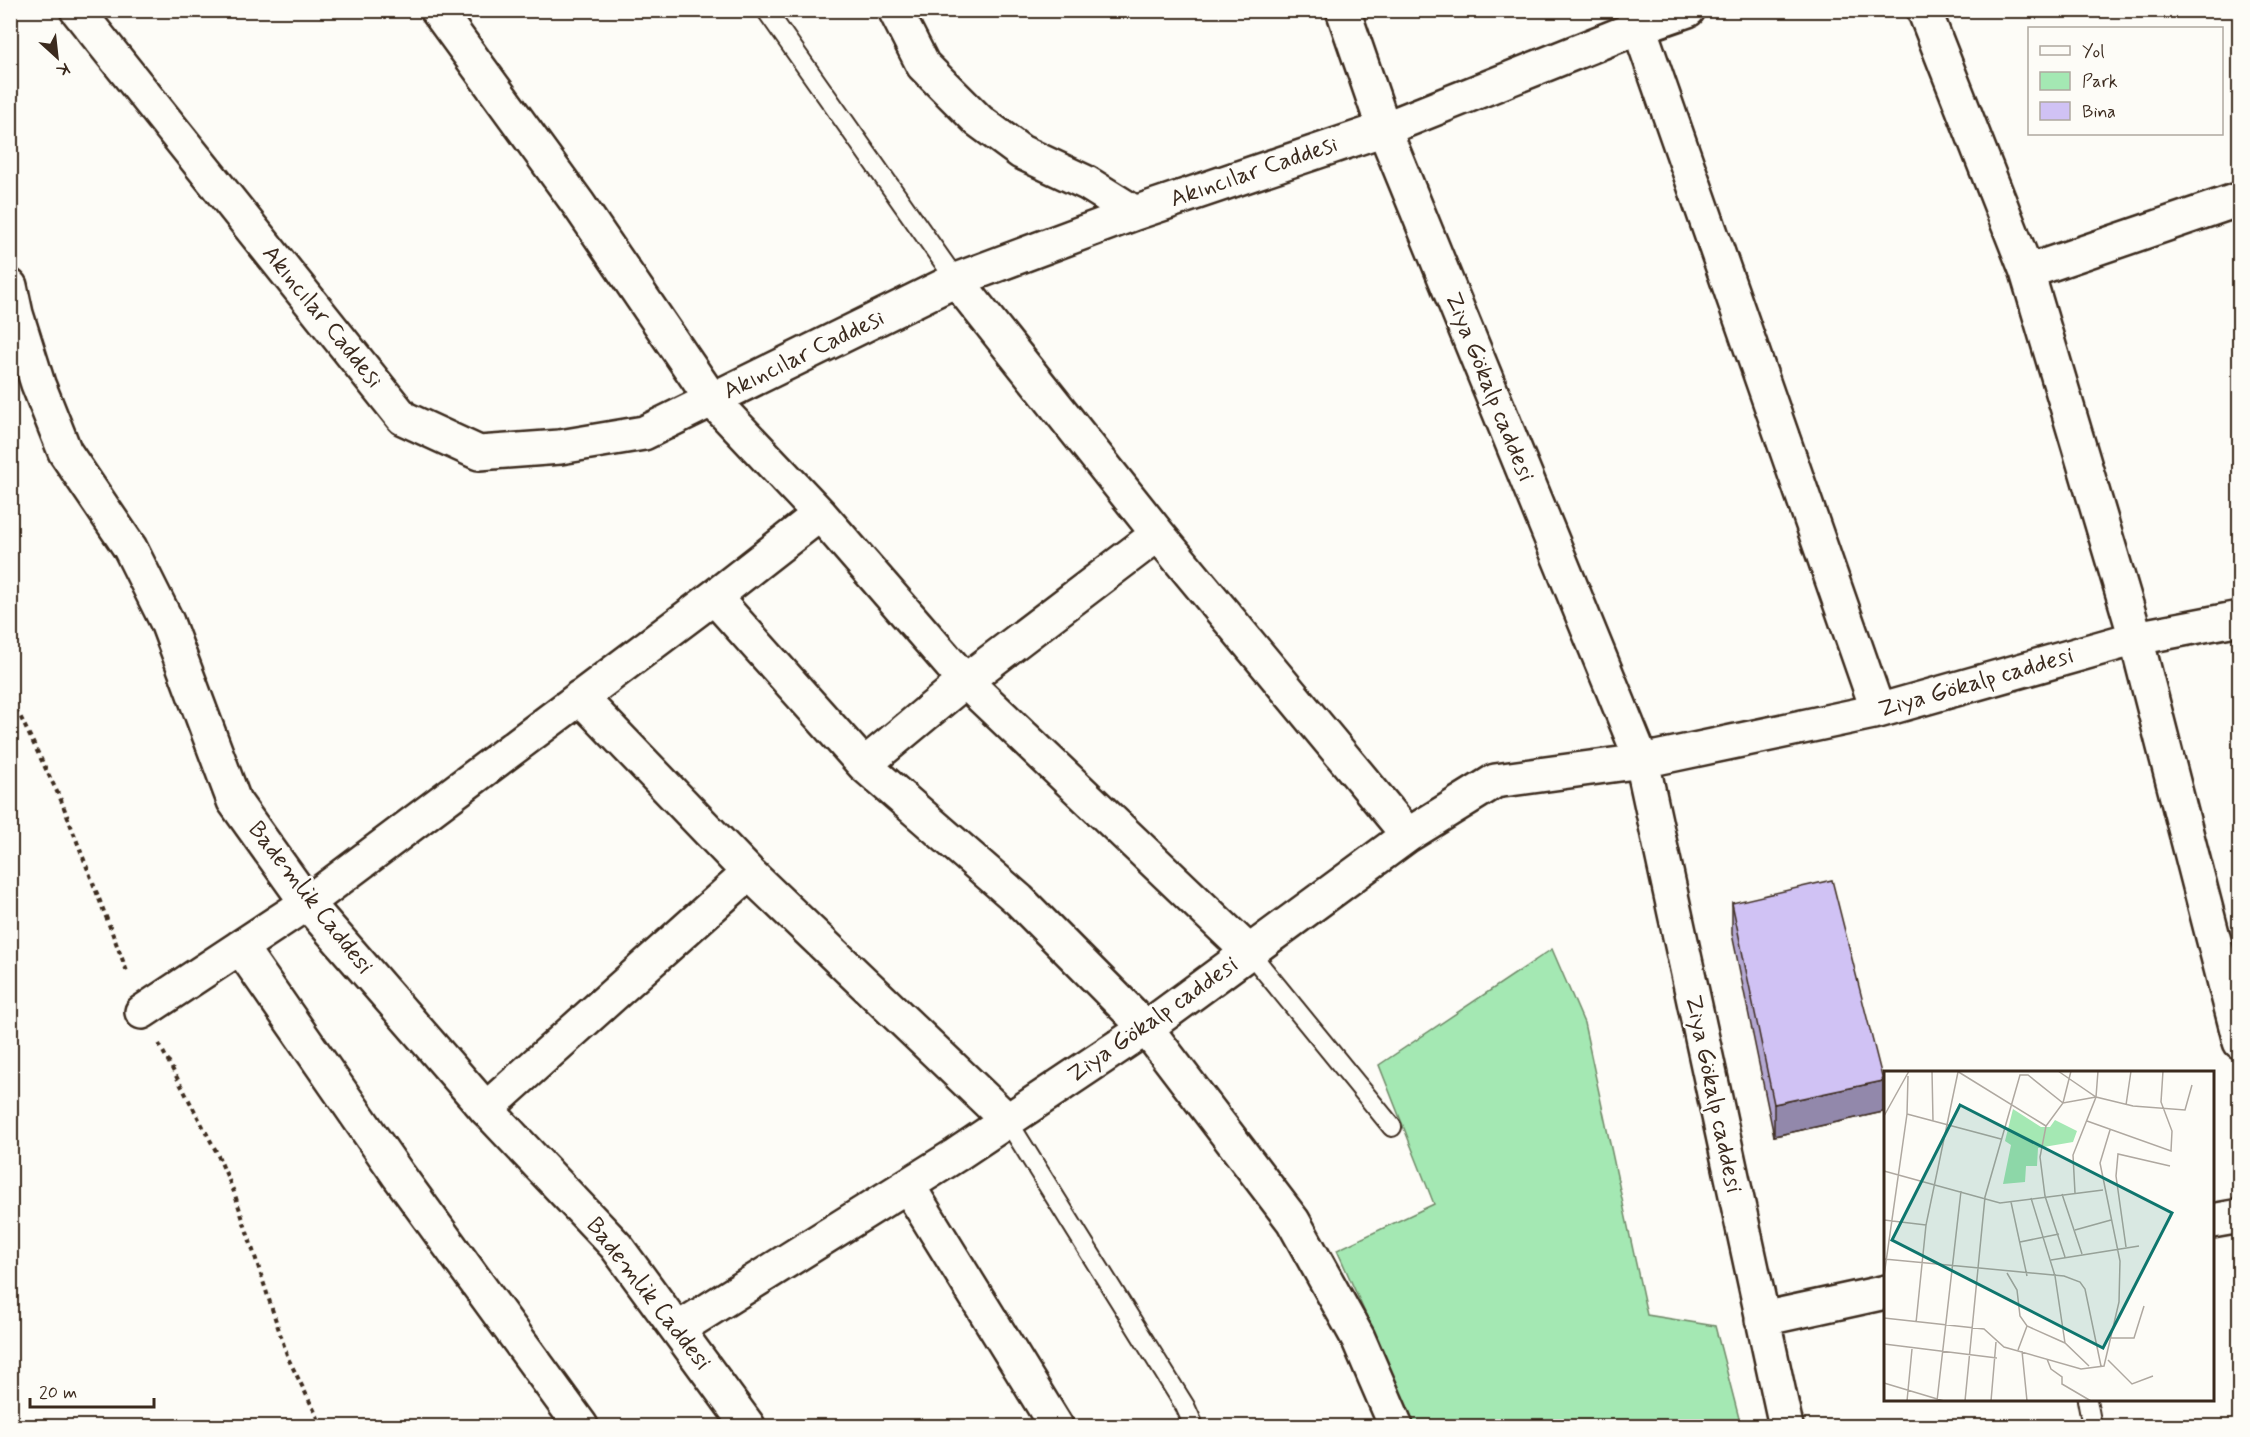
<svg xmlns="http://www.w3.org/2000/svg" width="2250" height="1437" font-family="Mynerve,sans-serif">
<rect width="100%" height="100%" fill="#fdfcf7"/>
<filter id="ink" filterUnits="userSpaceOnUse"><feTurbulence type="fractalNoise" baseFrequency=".0167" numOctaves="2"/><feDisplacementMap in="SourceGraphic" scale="12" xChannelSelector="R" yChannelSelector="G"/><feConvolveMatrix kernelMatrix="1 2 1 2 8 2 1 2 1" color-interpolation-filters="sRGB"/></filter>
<g filter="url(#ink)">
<!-- green -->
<path fill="#a4e8b3" stroke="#708968" stroke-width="1.5" d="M 1552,949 L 1584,1023 L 1647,1315 L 1715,1326 L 1741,1426 L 1375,1426 L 1408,1409 L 1337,1250 L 1434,1204 L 1379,1065 Z"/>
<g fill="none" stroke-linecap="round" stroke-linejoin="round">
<!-- service casing -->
<g stroke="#3b2a1e" stroke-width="22">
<path id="service" d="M 766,10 L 956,280
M 1250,953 L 1392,1127
M 1007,1120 L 1185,1406 L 1194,1426
M 2087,1400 L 2092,1426"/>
</g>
<!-- minor casing -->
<g stroke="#3b2a1e" stroke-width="38">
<path id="minor" d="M 77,10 L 403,418 L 479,453 L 560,447 L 644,433 L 956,280 L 1135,213 L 1384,129 L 1639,27 L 1688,10
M 437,10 L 579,205 L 712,400 L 820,514 L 965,681 L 1250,953
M 895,10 L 923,65 L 979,121 L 1021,152 L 1087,183 L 1135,213
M 1343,10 L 1384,129 L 1642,761 L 1786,1426
M 1633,10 L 1878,711
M 1924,10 L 2027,272 L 2136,638 L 2240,1042
M 2027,272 L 2240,199
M 956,280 L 1158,534 L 1408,835
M 714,597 L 864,765 L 1019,900 L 1146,1028 L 1293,1221 L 1358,1338 L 1396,1426
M 580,697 L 749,873 L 1007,1120
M 864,765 L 965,681 L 1158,534
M 240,947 L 399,1176 L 581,1426
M 142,1012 L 307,903 L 714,597 L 820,514
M 486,1109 L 749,873
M 908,1186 L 1056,1426
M 2212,1221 L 2240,1216
M 1762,1319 L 1886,1292
M 678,1329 L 956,1155 L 1146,1028 L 1408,835 L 1495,781 L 1642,761 L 1878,711 L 2136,638 L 2240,618"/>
</g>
<!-- tertiary casing -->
<g stroke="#3b2a1e" stroke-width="38">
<path id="tertiary" d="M 10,286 L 16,314 L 38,384 L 65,452 L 130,548 L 167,622 L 234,801 L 307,903 L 486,1109 L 616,1246 L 748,1426"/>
</g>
<!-- path -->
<path stroke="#3b2a1e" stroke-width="4" stroke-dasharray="4.5 4.5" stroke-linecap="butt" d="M 10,703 L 20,716 L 61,800 L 128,974
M 159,1044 L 216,1151 L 234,1192 L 288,1358 L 322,1426"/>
<!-- service -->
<use href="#service" stroke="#fdfcf7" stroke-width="18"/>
<!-- minor -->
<use href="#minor" stroke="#fdfcf7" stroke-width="33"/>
<!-- tertiary -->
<use href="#tertiary" stroke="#fdfcf7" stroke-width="33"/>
</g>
<!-- wall -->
<path fill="#b3a7d2" stroke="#3b2a1e" stroke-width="1.5" d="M 1732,903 L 1883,1112 L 1774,1136 L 1732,934 Z"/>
<!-- shaded-wall -->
<path fill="#9288ab" stroke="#3b2a1e" stroke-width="1.5" d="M 1883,1081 L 1883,1112 L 1774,1136 L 1774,1104 Z"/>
<!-- building -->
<path fill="#d0c2f4" stroke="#3b2a1e" stroke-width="1.5" d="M 1832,880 L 1883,1081 L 1774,1104 L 1732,903 Z"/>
</g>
<g text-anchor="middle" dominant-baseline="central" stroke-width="5" stroke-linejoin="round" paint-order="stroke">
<!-- street labels -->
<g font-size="24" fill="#3b2a1e" stroke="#fdfcf7">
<text transform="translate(1254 172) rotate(-19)">Akıncılar Caddesi</text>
<text transform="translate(322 317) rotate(51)">Akıncılar Caddesi</text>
<text transform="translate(804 355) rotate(-26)">Akıncılar Caddesi</text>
<text transform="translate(1489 387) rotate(68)">Ziya Gökalp caddesi</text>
<text transform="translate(1976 683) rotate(-16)">Ziya Gökalp caddesi</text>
<text transform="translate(310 898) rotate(52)">Bademlik Caddesi</text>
<text transform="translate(1153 1020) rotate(-35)">Ziya Gökalp caddesi</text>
<text transform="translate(1713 1094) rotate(78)">Ziya Gökalp caddesi</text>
<text transform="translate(648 1294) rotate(52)">Bademlik Caddesi</text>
</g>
</g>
<!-- overview -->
<g transform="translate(1884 1071)">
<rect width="330" height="330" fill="#fdfcf7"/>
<path d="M 129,38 L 157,56 L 166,56 L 171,49 L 193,60 L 189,71 L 154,77 L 153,95 L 142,95 L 141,111 L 119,113 L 127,74 L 121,70 Z" fill="#a4e8b3"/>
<path fill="none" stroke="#afa8a0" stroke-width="1.5" d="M 48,0 L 49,50M 73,0 L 162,55M 174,0 L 212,26 L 249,35 L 301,39 L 308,14M 242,34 L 247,0M 23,43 L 117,68M 0,45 L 25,0M 203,50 L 287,80 L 288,60 L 277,31 L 279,0M 0,100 L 116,132 L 219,119M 191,122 L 189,84 L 212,26 L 214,0M 178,123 L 198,183M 147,127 L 171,205 L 181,272M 127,131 L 143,205M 0,149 L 42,154M 191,159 L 227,149M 136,171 L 175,163M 242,176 L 232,105 L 234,83 L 286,95M 181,186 L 161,125 L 156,86 L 162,55 L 179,32 L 187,0M 0,188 L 180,205 L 196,211 L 201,218 L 217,295M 167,189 L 255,175M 123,202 L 133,219 L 136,245 L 143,255 L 181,272 L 205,295M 0,205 L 23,43 L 24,5M 0,247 L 100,258 L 120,276 L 197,298 L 220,295 L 235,231 L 236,190 L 216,92 L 226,59M 32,252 L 42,154 L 74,1M 226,267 L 250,267 L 260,235M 0,273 L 113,287M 134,279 L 143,255M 138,280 L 143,330M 163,288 L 167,298 L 178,306 L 178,313 L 207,330M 224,289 L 248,313 L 269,305M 0,312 L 60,330M 23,330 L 28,278M 53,330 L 77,120M 81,330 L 101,126 L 136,4 L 144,4 L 179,32 L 212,26M 107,330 L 112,271"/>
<path fill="#0f766e" fill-opacity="0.15" stroke="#0f766e" stroke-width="3" d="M 76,34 L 288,142 L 219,277 L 8,169 Z"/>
<rect width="330" height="330" fill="none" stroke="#3b2a1e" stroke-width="3"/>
</g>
<!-- margin -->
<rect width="2250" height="1437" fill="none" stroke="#fdfcf7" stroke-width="36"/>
<rect x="18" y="18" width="2214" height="1401" fill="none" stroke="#3b2a1e" stroke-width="2" filter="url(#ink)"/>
<!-- legend -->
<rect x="2028" y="27" width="195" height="108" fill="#fdfcf7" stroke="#afa8a0" stroke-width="1.5"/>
<rect x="2040" y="46" width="30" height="9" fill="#fdfcf7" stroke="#afa8a0" stroke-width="1.5"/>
<text x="2082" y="57" font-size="18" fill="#3b2a1e">Yol</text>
<rect x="2040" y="72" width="30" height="18" fill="#a4e8b3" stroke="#afa8a0" stroke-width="1.5"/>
<text x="2082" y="87" font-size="18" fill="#3b2a1e">Park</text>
<rect x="2040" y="102" width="30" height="18" fill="#d0c2f4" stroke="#afa8a0" stroke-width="1.5"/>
<text x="2082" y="117" font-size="18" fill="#3b2a1e">Bina</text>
<!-- north arrow -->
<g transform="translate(57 57) rotate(153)" stroke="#fdfcf7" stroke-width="4.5" paint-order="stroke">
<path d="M0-4.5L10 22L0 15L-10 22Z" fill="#3b2a1e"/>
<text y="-9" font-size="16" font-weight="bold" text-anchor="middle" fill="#3b2a1e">K</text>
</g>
<!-- scale -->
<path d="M30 1398v9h124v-9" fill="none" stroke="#3b2a1e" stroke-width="3"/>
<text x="39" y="1398" font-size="18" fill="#3b2a1e" stroke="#fdfcf7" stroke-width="4.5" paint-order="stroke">20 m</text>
</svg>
